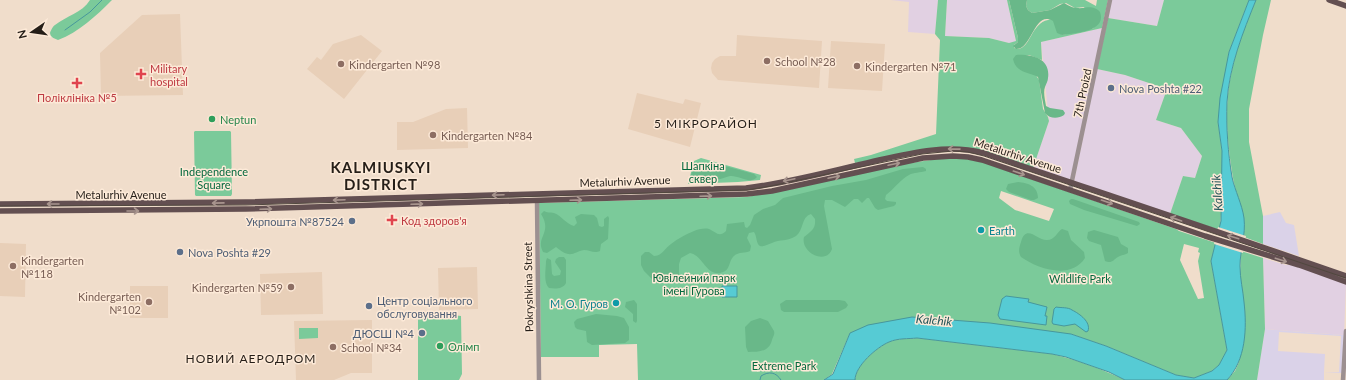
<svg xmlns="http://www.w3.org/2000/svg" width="1346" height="380" font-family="Lato,sans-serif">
<rect width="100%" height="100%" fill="#f0ddcb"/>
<!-- commercial -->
<path fill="#dad2e8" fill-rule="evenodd" d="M 1280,212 L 1286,223 L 1294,225 L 1299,256 L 1263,244 L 1263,216 Z
M 1265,329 L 1344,335 L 1342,373 L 1324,372 L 1324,380 L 1257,380 ZM 1279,332 L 1341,336 L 1339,372 L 1324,372 L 1325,354 L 1278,351 Z"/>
<!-- industrial -->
<path fill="#e1d0e2" d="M 891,0 L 938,0 L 935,34 L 908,32 L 909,2 Z
M 947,0 L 1007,0 L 1016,42 L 1009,43 L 989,38 L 945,36 Z
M 1112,0 L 1164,0 L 1157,26 L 1108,18 Z
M 1102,28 L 1071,180 L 1033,168 L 1049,121 L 1041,42 Z
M 1097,69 L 1125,75 L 1167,89 L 1156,120 L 1181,128 L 1202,156 L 1195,178 L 1183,176 L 1170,214 L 1074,182 Z
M 1263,258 L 1286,265 L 1293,265 L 1346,284 L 1344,335 L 1265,329 Z"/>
<!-- built -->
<path fill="#e8cfb8" d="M 180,14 L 183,95 L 101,96 L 100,53 L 142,15 Z
M 361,35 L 382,51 L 344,99 L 307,69 L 317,57 L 321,60 L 333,44 Z
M 737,35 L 822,41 L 819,88 L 718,80 L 712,73 L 711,68 L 712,63 L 715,59 L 720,56 L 736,56 Z
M 831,41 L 885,44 L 882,91 L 828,88 Z
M 637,93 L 683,104 L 685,99 L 701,103 L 690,147 L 628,129 Z
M 467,108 L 468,148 L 397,150 L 397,122 L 413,122 L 446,109 Z
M 0,243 L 26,244 L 25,297 L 0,296 Z
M 477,267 L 478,309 L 439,310 L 438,268 Z
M 322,272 L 323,314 L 261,315 L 260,274 Z
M 130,286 L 168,286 L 168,318 L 130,318 Z
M 372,320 L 372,373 L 351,373 L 334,380 L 296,380 L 294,321 Z"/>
<!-- green -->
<path fill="#7bca9a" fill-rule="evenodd" d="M 90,0 L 112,0 C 96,16 79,32 58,40 L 51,37 L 50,33 C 51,30 53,26 55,25 C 66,16 82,13 90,0 Z
M 938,0 L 947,0 L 945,36 L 989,38 L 1009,43 L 1016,41 L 1007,0 L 1009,0 L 1018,38 L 1018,42 L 1014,45 L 1014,48 C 1030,54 1030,23 1048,20 C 1050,19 1052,19 1054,21 C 1057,25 1059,31 1062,35 L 1094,28 L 1084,7 L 1075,8 L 1066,3 L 1060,4 L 1050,10 L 1032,13 L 1028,10 L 1026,6 L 1027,0 L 1085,0 L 1096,6 L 1097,0 L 1108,0 L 1102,28 L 1041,42 L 1042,60 L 1029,55 L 1024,56 L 1039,80 L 1043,109 L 1048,117 L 1049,121 L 1033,168 C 1004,159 975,146 944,147 L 855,163 L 854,159 L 871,155 L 936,134 L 940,40 L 935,34 Z
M 1164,0 L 1249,0 L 1229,52 L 1218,122 L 1222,151 L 1223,182 L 1220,230 L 1170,214 L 1183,176 L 1195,178 L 1202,156 L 1181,128 L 1156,120 L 1167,89 L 1125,75 L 1097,69 L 1108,18 L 1157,26 Z
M 1256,0 L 1271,0 L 1263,35 L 1249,109 L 1249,142 L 1263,216 L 1263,244 L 1244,237 C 1245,215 1235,194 1232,172 C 1227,140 1224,107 1231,75 C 1236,49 1246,24 1256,0 Z
M 195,131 L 230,131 L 231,132 L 232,194 L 231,196 L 196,196 L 195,195 L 194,132 Z
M 701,158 L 761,175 L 760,180 L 738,182 L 688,184 L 694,161 Z
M 945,158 L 967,159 L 982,162 L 1176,229 L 1179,231 L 1216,243 L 1211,261 L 1227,350 L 1219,365 L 1212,371 L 1194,378 L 1176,375 L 1106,346 L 1071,334 L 850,333 L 832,374 L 824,380 L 638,380 L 637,344 L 599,345 L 599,357 L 541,357 L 539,203 L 747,197 L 910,163 ZM 1001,191 L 1054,209 L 1049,221 L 1015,210 L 999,198 ZM 1184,244 L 1199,248 L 1198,252 L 1200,253 L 1198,261 L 1204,298 L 1198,299 L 1180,260 Z
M 1241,251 L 1263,258 L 1265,329 L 1257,380 L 1227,380 L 1235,371 L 1239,362 L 1245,315 L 1240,278 Z
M 441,315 L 452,315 L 461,316 L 462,374 L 459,380 L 418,380 L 418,318 Z
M 299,328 L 318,328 L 318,338 L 299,339 Z
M 917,338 L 1052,354 C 1077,360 1102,369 1125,380 L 855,380 C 855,366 877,347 889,342 C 898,338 908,339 917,338 Z"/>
<!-- forest -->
<path fill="#69b889" d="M 1009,0 L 1027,0 L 1026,6 L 1028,10 L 1032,13 L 1050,10 L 1064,3 C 1068,5 1072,8 1077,8 C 1086,9 1092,4 1100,12 C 1107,32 1075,33 1062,35 L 1057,33 L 1053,21 C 1034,10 1032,50 1016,49 L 1013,46 L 1018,42 L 1018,38 Z
M 1016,55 C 1031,54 1051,58 1048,78 C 1048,81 1046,84 1045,87 C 1043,92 1045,100 1046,106 L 1050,108 L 1063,110 L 1065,113 L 1064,115 C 1058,119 1050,119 1045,113 L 1038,77 C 1028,72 1016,73 1013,59 Z
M 710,162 L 754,174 L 757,177 C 750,185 739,175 730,176 C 725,177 722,179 717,180 C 712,181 696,183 692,180 L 691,175 L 694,167 L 697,165 L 703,165 Z
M 923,167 L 926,169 L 926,171 C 920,173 914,172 909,175 C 901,179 894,189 886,195 L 885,199 L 887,201 L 896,202 L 896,204 L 894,206 L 878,210 L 875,208 L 869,198 L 867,198 L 862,203 L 858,199 L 854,199 L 845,207 L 832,200 L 825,200 L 824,206 L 832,249 C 826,266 800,252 804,237 C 811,231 816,229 815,219 L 811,214 C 801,217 804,230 796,236 C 787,242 780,239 772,243 C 769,244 764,247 760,246 C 756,244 757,236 754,232 L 749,233 L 747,238 L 751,246 L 750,251 C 745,254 738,251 733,257 C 729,261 730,270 723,272 C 707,279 703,255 690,253 L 681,258 L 679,264 L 679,278 L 672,283 L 654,281 L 644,271 L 641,265 L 641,256 L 645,252 L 649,252 L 654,256 C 662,256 665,248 671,244 C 677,239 687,234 694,231 C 698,229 705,228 709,229 C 716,232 719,238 726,231 L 727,224 L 744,222 L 745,227 L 747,228 L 750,225 L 754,215 L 763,209 L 775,205 L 783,198 L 832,186 L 866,180 L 903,169 Z
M 1018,182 C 1028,183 1038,186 1038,198 L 1034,200 L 1031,200 L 1009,192 L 1006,189 L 1008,184 Z
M 1071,199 L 1073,199 L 1139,222 L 1140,224 L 1137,226 L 1084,210 L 1070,204 L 1069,201 Z
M 544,211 C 547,213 550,212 554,213 C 562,216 566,224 574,226 L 577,223 L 575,217 L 581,214 L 594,215 L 597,218 L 599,226 L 602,227 L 604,226 L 604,219 L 608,216 L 609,218 L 608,239 L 601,244 L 600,251 C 594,254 590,250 584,250 C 577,251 574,255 568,254 C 563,253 560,250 556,247 L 547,253 L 543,252 C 535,237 553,233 541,214 Z
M 1062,229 L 1068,231 L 1071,240 L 1084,252 L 1085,258 C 1071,280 1038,269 1021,257 C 1018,252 1019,248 1021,242 C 1026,223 1038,241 1047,240 C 1055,240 1057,232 1062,229 Z
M 1094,230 L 1118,237 L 1121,244 L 1128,248 L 1128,253 C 1125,255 1121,255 1118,257 C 1113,260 1112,264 1105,261 L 1101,245 L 1089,241 L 1087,238 L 1088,232 Z
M 559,257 L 564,257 L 566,260 L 566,283 C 563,289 556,289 549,288 C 543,282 546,269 546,261 L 547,258 L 551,260 L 552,274 L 554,276 L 560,275 L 561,271 L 555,262 L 556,259 Z
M 634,300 L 637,304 L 637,321 L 636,323 L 633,321 L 633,314 L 625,307 L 626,302 Z
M 786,300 L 839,300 L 845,301 L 848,305 L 846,308 L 838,312 L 784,312 L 781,310 L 780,304 Z
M 596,314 L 617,316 L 624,318 L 629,327 L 629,340 L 625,343 L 592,345 L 587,342 L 586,331 L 577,329 L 575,327 L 574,322 L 577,319 Z
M 760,318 L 768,321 L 774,331 C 775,335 773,336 772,340 C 769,352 759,352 748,352 L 746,347 L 745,327 L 751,321 Z"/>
<!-- water -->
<path fill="#56cbd4" stroke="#47979c" d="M 1249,0 L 1256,0 C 1243,32 1229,67 1227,102 C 1226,127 1228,153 1232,177 C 1235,191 1242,204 1244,218 C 1246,235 1240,250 1240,266 C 1240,279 1243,290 1244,302 C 1247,328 1246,360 1227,380 L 1125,380 L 1109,372 L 1066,357 L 1052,354 L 917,338 C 908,339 898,338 889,342 C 877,347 855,366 855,380 L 824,380 L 833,374 L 850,333 L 868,325 L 912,317 L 990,323 L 1071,334 L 1106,346 L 1176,375 L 1194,378 L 1212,371 L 1219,365 L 1227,350 L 1211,261 L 1221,221 L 1222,151 L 1218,122 L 1220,98 L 1229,52 Z
M 722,286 L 737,286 L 737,297 L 722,297 Z
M 1006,296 L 1029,299 L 1028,302 L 1047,307 L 1045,316 L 1047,316 L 1046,325 L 1000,319 L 998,315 L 1002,299 Z
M 1056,307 C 1061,308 1068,307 1072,310 C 1080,314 1091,322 1088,331 L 1086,332 L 1075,324 L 1064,326 L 1053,324 L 1052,322 L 1054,309 Z"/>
<!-- pier -->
<path fill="#f0ddcb" d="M 1218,227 L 1246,236 L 1243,253 L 1214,244 Z"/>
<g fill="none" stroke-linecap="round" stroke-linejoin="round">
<!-- stream -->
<path stroke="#47979c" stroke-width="1" d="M 65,30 L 90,12 L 102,0
M 760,380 L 761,376 C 769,371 776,372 781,380"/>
<!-- minor -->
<path stroke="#9c9091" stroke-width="4.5" d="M 1070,190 L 1110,0
M 537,201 L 539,380
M 1343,380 L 1346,331"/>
<!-- major -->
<path stroke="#634f51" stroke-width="5.5" d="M 1329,0 L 1346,6
M 0,204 L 246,202 L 746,188 C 789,183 836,170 879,160 C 914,152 949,144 984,153 C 1105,194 1226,234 1346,276
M 0,211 L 246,209 L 747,194 L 772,191 L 923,158 L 953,156 L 968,157 L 982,160 L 1205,236 L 1299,265 L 1346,282"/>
<!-- tram -->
<path stroke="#51483f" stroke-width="1" d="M 0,206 L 246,205 L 747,190 L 771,186 L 922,154 L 953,151 L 968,152 L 984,156 L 1346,278"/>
</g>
<!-- one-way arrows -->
<defs><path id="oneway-shaft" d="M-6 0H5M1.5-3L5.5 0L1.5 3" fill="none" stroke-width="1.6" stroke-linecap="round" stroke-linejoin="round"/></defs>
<g stroke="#a8958e">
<use href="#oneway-shaft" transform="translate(954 149) rotate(-179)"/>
<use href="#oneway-shaft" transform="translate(894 164) rotate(-12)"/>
<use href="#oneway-shaft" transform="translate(1019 173) rotate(19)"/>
<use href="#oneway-shaft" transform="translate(834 177) rotate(-12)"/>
<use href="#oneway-shaft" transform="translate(789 180) rotate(168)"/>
<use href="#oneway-shaft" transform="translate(498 195) rotate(178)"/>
<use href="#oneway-shaft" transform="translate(706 196) rotate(-2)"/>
<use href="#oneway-shaft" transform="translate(339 200) rotate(178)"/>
<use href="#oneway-shaft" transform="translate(576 200) rotate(-2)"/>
<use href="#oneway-shaft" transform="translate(1107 202) rotate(19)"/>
<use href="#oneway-shaft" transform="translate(218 203) rotate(179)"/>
<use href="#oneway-shaft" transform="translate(53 204) rotate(180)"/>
<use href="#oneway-shaft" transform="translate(417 204) rotate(-2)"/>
<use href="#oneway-shaft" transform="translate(266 209) rotate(-2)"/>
<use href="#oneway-shaft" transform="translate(133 211)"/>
<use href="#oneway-shaft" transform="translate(1176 219) rotate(-161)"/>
<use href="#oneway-shaft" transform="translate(1233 237) rotate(-163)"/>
<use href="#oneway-shaft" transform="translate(1281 260) rotate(18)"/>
</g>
<!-- markers -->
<g fill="#8d6e63" stroke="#fdead8" stroke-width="1.5">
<circle cx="767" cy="61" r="4"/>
<circle cx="341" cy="64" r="4"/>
<circle cx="857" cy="66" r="4"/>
<circle cx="433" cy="135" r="4"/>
<circle cx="13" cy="266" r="4"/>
<circle cx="291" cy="287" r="4"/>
<circle cx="149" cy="302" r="4"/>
<circle cx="333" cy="347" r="4"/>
</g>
<g fill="#e0444e" stroke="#fdead8" stroke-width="1.5">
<path d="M139 68h4v4h4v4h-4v4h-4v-4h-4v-4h4z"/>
<path d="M75 77h4v4h4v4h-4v4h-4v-4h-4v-4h4z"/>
<path d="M390 214h4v4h4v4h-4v4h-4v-4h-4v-4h4z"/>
</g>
<g fill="#5c6f8a" stroke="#fdead8" stroke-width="1.5">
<circle cx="1111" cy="88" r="4"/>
<circle cx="352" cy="221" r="4"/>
<circle cx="180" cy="252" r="4"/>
<circle cx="369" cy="306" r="4"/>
<circle cx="422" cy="333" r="4"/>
</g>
<g fill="#2e9e5b" stroke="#fdead8" stroke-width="1.5">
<circle cx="212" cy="119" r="4"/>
<circle cx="440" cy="346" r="4"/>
</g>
<g fill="#0f9aa8" stroke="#fdead8" stroke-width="1.5">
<circle cx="981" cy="230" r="4"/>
<circle cx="616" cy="303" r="4"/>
</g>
<g text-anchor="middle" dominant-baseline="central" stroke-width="3" stroke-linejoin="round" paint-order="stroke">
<!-- education labels -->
<g font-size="11" fill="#785e54" stroke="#fdead8" text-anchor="start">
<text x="775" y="61">School №28</text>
<text x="349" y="64">Kindergarten №98</text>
<text x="865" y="66">Kindergarten №71</text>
<text x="441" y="135">Kindergarten №84</text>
<text x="21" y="260">Kindergarten<tspan x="21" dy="13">№118</tspan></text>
<text x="283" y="287" text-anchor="end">Kindergarten №59</text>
<text x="141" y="296" text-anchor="end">Kindergarten<tspan x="141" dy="13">№102</tspan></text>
<text x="341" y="347">School №34</text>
</g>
<!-- health labels -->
<g font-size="11" fill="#be3a42" stroke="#fdead8" text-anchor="start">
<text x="150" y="68">Military<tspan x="150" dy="13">hospital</tspan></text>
<text x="77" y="97" text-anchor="middle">Поліклініка №5</text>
<text x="401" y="220">Код здоров'я</text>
</g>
<!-- service labels -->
<g font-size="11" fill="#4e5e75" stroke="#fdead8" text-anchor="start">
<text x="1119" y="88">Nova Poshta #22</text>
<text x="344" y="221" text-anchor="end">Укрпошта №87524</text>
<text x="188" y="252">Nova Poshta #29</text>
<text x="377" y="300">Центр соціального<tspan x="377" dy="13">обслуговування</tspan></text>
<text x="414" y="333" text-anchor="end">ДЮСШ №4</text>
</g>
<!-- street labels -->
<g font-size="11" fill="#251e18" stroke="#fdead8">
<text transform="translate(1082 93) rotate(-78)">7th Proizd</text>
<text transform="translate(1018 155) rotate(18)">Metalurhiv Avenue</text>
<text transform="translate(625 181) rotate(-2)">Metalurhiv Avenue</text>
<text x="121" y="194">Metalurhiv Avenue</text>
<text transform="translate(528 287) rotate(-91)">Pokryshkina Street</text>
</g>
<!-- leisure labels -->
<g font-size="11" fill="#27864d" stroke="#fdead8" text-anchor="start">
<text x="220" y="119">Neptun</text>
<text x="448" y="346">Олімп</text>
</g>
<!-- park labels -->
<g font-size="11" fill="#04683d" stroke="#fdead8">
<text x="703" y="165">Шапкіна<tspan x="703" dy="13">сквер</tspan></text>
<text x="214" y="171">Independence<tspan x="214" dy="13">Square</tspan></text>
<text x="694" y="277">Ювілейний парк<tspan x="694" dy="13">імені Гурова</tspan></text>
<text x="1080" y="278">Wildlife Park</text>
<text x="784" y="365">Extreme Park</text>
</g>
<!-- culture labels -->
<g font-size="11" fill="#0d838f" stroke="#fdead8" text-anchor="start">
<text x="989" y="230">Earth</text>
<text x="608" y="303" text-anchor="end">М. О. Гуров</text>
</g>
<!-- neighbourhood labels -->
<g font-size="12" letter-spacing="1" fill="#251e18" stroke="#fdead8">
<text x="706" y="123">5 МІКРОРАЙОН</text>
<text x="251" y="358">НОВИЙ АЕРОДРОМ</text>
</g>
<!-- water labels -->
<g font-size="12" font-style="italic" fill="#235559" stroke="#fdead8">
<text transform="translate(1217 193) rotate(-94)">Kalchik</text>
<text transform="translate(934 320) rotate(5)">Kalchik</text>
</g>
<!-- district labels -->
<g font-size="15" font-weight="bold" letter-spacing="1" fill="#251e18" stroke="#fdead8">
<text x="381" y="167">KALMIUSKYI<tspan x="381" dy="17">DISTRICT</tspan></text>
</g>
</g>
<!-- north arrow -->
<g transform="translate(32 32) rotate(257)" stroke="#fdead8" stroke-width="3" paint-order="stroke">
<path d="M0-3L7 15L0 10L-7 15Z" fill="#251e18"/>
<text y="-6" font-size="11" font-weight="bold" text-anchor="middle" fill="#251e18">N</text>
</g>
</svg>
